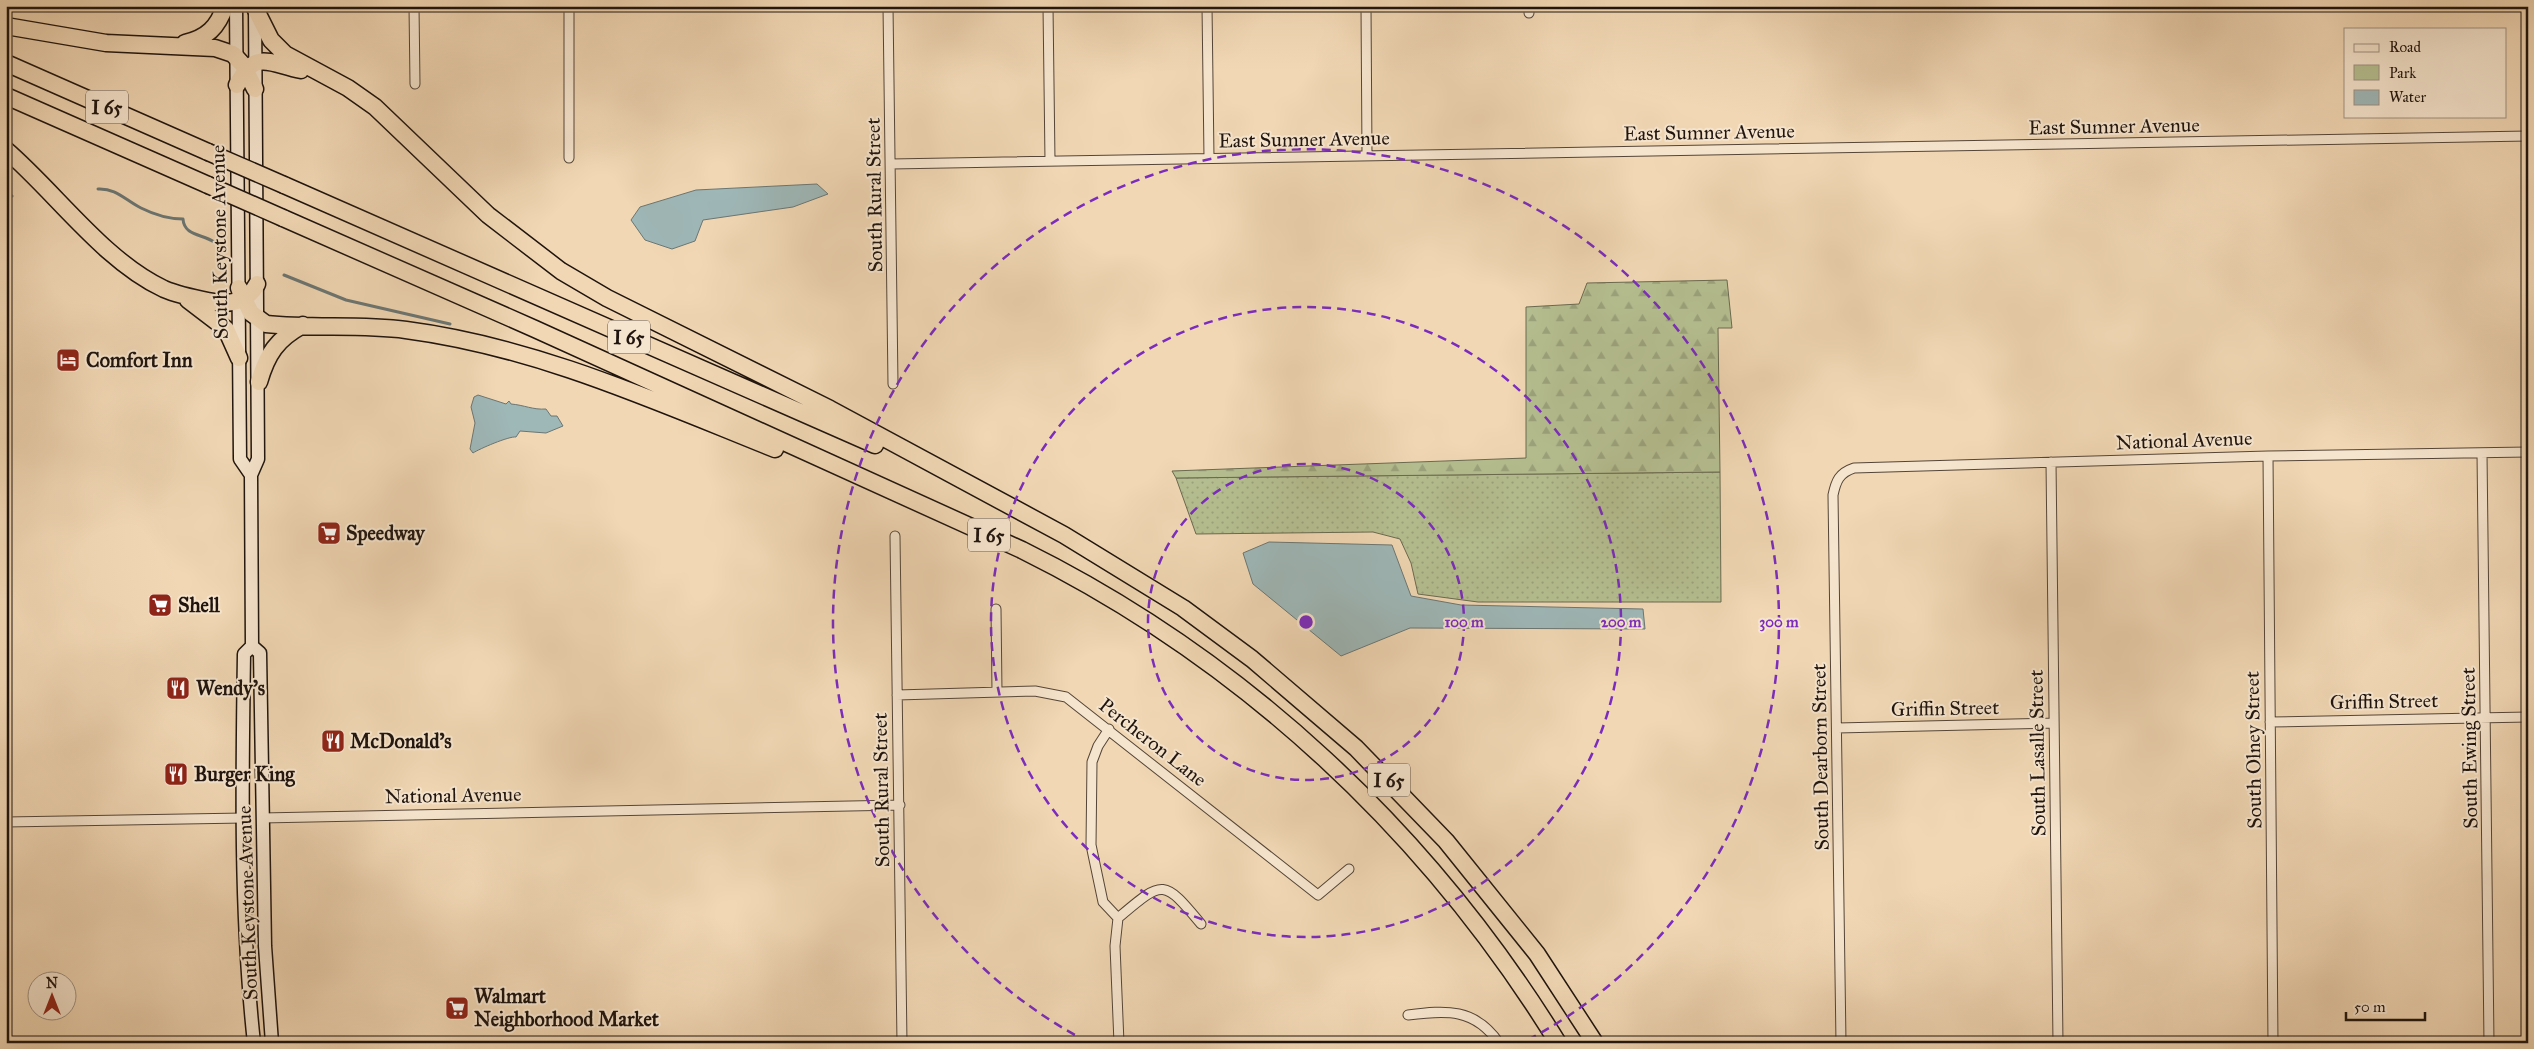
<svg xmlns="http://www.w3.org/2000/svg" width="2534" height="1049" font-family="'IM FELL Great Primer',serif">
<defs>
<pattern id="green-dots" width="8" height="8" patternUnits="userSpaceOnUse" patternTransform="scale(1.25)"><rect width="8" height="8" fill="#b5bf91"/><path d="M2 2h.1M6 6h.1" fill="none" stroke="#9ba37c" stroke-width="1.8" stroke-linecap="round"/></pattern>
<pattern id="forest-firs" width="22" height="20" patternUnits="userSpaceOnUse" patternTransform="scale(1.25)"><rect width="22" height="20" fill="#b5bf91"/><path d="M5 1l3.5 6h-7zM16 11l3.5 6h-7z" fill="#9ba37c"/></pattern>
</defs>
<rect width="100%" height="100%" fill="#f1d7b4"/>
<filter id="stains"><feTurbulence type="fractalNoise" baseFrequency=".004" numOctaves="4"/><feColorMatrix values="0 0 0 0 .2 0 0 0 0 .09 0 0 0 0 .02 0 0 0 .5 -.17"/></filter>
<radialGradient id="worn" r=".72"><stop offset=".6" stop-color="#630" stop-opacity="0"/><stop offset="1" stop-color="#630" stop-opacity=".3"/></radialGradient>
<!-- green -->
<path fill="url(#green-dots)" stroke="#6a6a50" d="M 1720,472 L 1721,602 L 1478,602 L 1418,594 L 1411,563 L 1400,539 L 1373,532 L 1196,534 L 1176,478 Z"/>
<!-- forest -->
<path fill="url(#forest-firs)" stroke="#6a6a50" d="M 1727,280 L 1732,328 L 1718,328 L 1720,472 L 1176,478 L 1172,471 L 1526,458 L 1526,307 L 1579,304 L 1587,283 Z"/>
<!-- water -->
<path fill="#9eb7b7" stroke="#6b7673" d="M 817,184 L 828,194 L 793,207 L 703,220 L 695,241 L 672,249 L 645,240 L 631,220 L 640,207 L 696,190 Z
M 478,395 L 506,404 L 509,401 L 511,404 C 524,405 533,410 546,409 L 551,416 L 557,416 L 563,426 L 546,433 L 520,431 L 516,437 C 509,436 479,449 473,453 L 470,449 L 475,423 L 471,407 L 474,397 Z
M 1269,542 L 1392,545 L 1411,596 L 1461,605 L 1643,609 L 1645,629 L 1410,628 L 1341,656 L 1253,584 L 1243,553 Z"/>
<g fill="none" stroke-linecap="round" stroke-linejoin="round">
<!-- stream -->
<path stroke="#6b7673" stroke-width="3" d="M 98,189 C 116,188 125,200 141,208 C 155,215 167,219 183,219 C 184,236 203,234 214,242
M 6,197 L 12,196
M 284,275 L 346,300 L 450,324"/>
<!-- street casing -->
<g stroke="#544538" stroke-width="11">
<path id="street" d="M 414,6 L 415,84
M 888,6 L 893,384
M 1048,6 L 1050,161
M 1207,6 L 1209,158
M 1366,6 L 1367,155
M 1529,6 L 1529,13
M 569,158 L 569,6
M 891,164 L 2528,136
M 2482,453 L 2489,1043
M 2268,456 L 2273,1043
M 2051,462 L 2058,1043
M 895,536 L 902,1043
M 996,609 L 997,692
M 897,695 L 1035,691 L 1066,697 L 1318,895 L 1349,869
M 2270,722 L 2528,717
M 1837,728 L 2054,723
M 1109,729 L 1098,746 L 1092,762 L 1091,845 L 1103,902 L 1118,918 L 1115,946 L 1119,1043
M 262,818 L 900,805
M 6,822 L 244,818
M 1118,918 C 1163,880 1163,878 1201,924
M 1408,1015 C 1446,1010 1475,1008 1499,1043
M 1841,1043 L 1833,495 C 1836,481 1839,473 1854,468 L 2268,456 L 2528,452"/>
</g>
<!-- secondary casing -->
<g stroke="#1f140e" stroke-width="15">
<path id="secondary" d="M 236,6 L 240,459 L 251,475
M 252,646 L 260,653 L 265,946 L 272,1043
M 254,1043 C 240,914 242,783 244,654 L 252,646 L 251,475 L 258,459 L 255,8"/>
</g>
<!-- highway casing -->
<g stroke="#1f140e" stroke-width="19">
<path id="highway" d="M 255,8 L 271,40 L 285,54 L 348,88 L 375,107 L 488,215 L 561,271 L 607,298 L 830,409 L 1064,535 L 1183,608 L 1252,659 L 1356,748 L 1446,841 L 1537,954 L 1595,1043
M 6,26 L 106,43 L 215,48 L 233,54 L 243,65 L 255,89
M 185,43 C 207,38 218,27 225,6
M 6,63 L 208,152
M 237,85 C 255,48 270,64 301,70
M 6,96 L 208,185
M 6,150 C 56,193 104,261 164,289 C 178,295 193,298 208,301 C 228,305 247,304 257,284
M 284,185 L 875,445
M 283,218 L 535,329 L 1022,550 C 1244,660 1428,832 1558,1043
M 239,288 L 251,313 L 266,324 C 313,329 359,324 406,330 C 536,347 655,401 775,449
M 188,300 L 226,329 L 239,358
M 259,382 C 267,354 277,339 303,325"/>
</g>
<!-- street -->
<use href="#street" stroke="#f6e5ce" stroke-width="9"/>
<!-- secondary -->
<use href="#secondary" stroke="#f6e5ce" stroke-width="12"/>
<!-- highway -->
<use href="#highway" stroke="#f1d7b4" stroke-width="16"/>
<!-- highway-bridge casing -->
<g stroke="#1f140e" stroke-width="19" stroke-linecap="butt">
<path id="highway-bridge" d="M 208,152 L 284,185
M 208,185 L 283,218"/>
</g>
<!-- highway-bridge -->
<use href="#highway-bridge" stroke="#f1d7b4" stroke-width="16"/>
</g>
<!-- distance rings -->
<g fill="none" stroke="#7b2cbf" stroke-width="2.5" stroke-dasharray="9 6">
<circle cx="1306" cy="622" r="158"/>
<circle cx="1306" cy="622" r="315"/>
<path d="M1088 1042A473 473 0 1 1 1524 1042"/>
</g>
<!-- icons -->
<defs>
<g id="hotel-square" transform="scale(1.25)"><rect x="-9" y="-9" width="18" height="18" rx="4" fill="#8f2418" stroke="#f6e5ce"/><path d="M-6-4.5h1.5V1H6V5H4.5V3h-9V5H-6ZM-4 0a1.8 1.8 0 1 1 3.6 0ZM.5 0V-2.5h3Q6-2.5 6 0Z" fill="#fff"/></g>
<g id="supermarket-square" transform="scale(1.25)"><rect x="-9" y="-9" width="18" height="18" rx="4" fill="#8f2418" stroke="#f6e5ce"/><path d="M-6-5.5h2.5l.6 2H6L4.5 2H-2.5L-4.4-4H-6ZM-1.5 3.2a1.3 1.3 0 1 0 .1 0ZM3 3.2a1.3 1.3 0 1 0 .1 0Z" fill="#fff"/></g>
<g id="restaurant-square" transform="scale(1.25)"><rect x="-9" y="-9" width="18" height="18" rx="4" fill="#8f2418" stroke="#f6e5ce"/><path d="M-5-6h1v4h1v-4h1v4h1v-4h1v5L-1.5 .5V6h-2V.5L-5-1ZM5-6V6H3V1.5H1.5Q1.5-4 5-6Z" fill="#fff"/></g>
</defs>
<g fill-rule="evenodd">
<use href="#hotel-square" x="68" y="360"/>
<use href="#supermarket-square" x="329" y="533"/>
<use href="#supermarket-square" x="160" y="605"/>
<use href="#restaurant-square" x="178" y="688"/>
<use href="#restaurant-square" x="333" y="741"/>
<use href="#restaurant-square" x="176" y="774"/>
<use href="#supermarket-square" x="457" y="1008"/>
</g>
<g text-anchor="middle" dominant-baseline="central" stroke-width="4" stroke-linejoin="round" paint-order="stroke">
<!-- shield labels -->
<g fill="#f6e5ce" stroke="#605348" stroke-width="1">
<rect x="86" y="90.5" width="42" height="33" rx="4"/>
<rect x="608" y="320.5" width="42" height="33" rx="4"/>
<rect x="968" y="518.5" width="42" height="33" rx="4"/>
<rect x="1368" y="763.5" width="42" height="33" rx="4"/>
</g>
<g font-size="19" font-weight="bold" fill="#1f140e">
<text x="107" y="107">I 65</text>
<text x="629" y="337">I 65</text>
<text x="989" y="535">I 65</text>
<text x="1389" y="780">I 65</text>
</g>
<!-- street labels -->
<g font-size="20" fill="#1f140e" stroke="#f6e5ce">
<text transform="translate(2114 126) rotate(-1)">East Sumner Avenue</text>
<text transform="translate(1709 132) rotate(-1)">East Sumner Avenue</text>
<text transform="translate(1304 139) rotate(-1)">East Sumner Avenue</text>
<text transform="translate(874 195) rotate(-91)">South Rural Street</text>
<text transform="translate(219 242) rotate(-91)">South Keystone Avenue</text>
<text transform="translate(2184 440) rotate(-2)">National Avenue</text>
<text transform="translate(2384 701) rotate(-1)">Griffin Street</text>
<text transform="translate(1945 708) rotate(-1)">Griffin Street</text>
<text transform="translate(1153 742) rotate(38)">Percheron Lane</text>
<text transform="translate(2469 748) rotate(-91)">South Ewing Street</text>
<text transform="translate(2253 750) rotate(-91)">South Olney Street</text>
<text transform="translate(2037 753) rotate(-91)">South Lasalle Street</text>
<text transform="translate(1820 757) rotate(-91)">South Dearborn Street</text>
<text transform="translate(881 790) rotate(-91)">South Rural Street</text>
<text transform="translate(453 795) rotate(-1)">National Avenue</text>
<text transform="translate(247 903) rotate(-92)">South Keystone Avenue</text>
</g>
<!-- poi labels -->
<g font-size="20" font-weight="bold" fill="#1f140e" stroke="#f6e5ce" text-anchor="start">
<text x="86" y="360">Comfort Inn</text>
<text x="346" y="533">Speedway</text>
<text x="178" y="605">Shell</text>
<text x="196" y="688">Wendy's</text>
<text x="350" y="741">McDonald's</text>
<text x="194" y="774">Burger King</text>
<text x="474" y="996">Walmart<tspan x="474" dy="23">Neighborhood Market</tspan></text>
</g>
</g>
<circle cx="1306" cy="622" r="8" fill="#7b2cbf" stroke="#f6e5ce" stroke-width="2.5"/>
<g font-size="15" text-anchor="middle" font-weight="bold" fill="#7b2cbf" stroke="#f6e5ce" stroke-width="4" stroke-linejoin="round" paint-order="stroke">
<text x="1464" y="627">100 m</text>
<text x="1621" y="627">200 m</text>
<text x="1779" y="627">300 m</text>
</g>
<!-- margin -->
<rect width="2534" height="1049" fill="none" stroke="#f1d7b4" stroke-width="25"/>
<rect x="8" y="8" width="2519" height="1034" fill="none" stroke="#1f140e" stroke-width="2.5"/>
<rect x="12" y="12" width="2509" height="1024" fill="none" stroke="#1f140e"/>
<!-- legend -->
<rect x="2344" y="28" width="162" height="90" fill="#f6e5ce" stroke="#a09181"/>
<rect x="2354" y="44" width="25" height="8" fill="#f6e5ce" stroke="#a09181"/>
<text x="2389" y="52" font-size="15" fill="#1f140e">Road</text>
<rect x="2354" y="65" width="25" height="15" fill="#b5bf91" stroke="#a09181"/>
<text x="2389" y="78" font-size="15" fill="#1f140e">Park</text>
<rect x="2354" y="90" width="25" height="15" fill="#9eb7b7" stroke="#a09181"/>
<text x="2389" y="102" font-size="15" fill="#1f140e">Water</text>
<!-- north arrow -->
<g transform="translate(52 996)"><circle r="24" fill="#f6e5ce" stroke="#a09181"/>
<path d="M0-4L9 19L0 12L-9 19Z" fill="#8f2418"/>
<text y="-8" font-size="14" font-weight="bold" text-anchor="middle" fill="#1f140e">N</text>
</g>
<!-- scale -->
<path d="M2346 1012v8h79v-8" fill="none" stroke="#1f140e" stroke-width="2.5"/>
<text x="2354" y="1012" font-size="15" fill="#1f140e" stroke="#f6e5ce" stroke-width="4" paint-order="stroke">50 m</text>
<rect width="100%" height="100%" filter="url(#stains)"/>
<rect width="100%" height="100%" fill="url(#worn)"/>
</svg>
